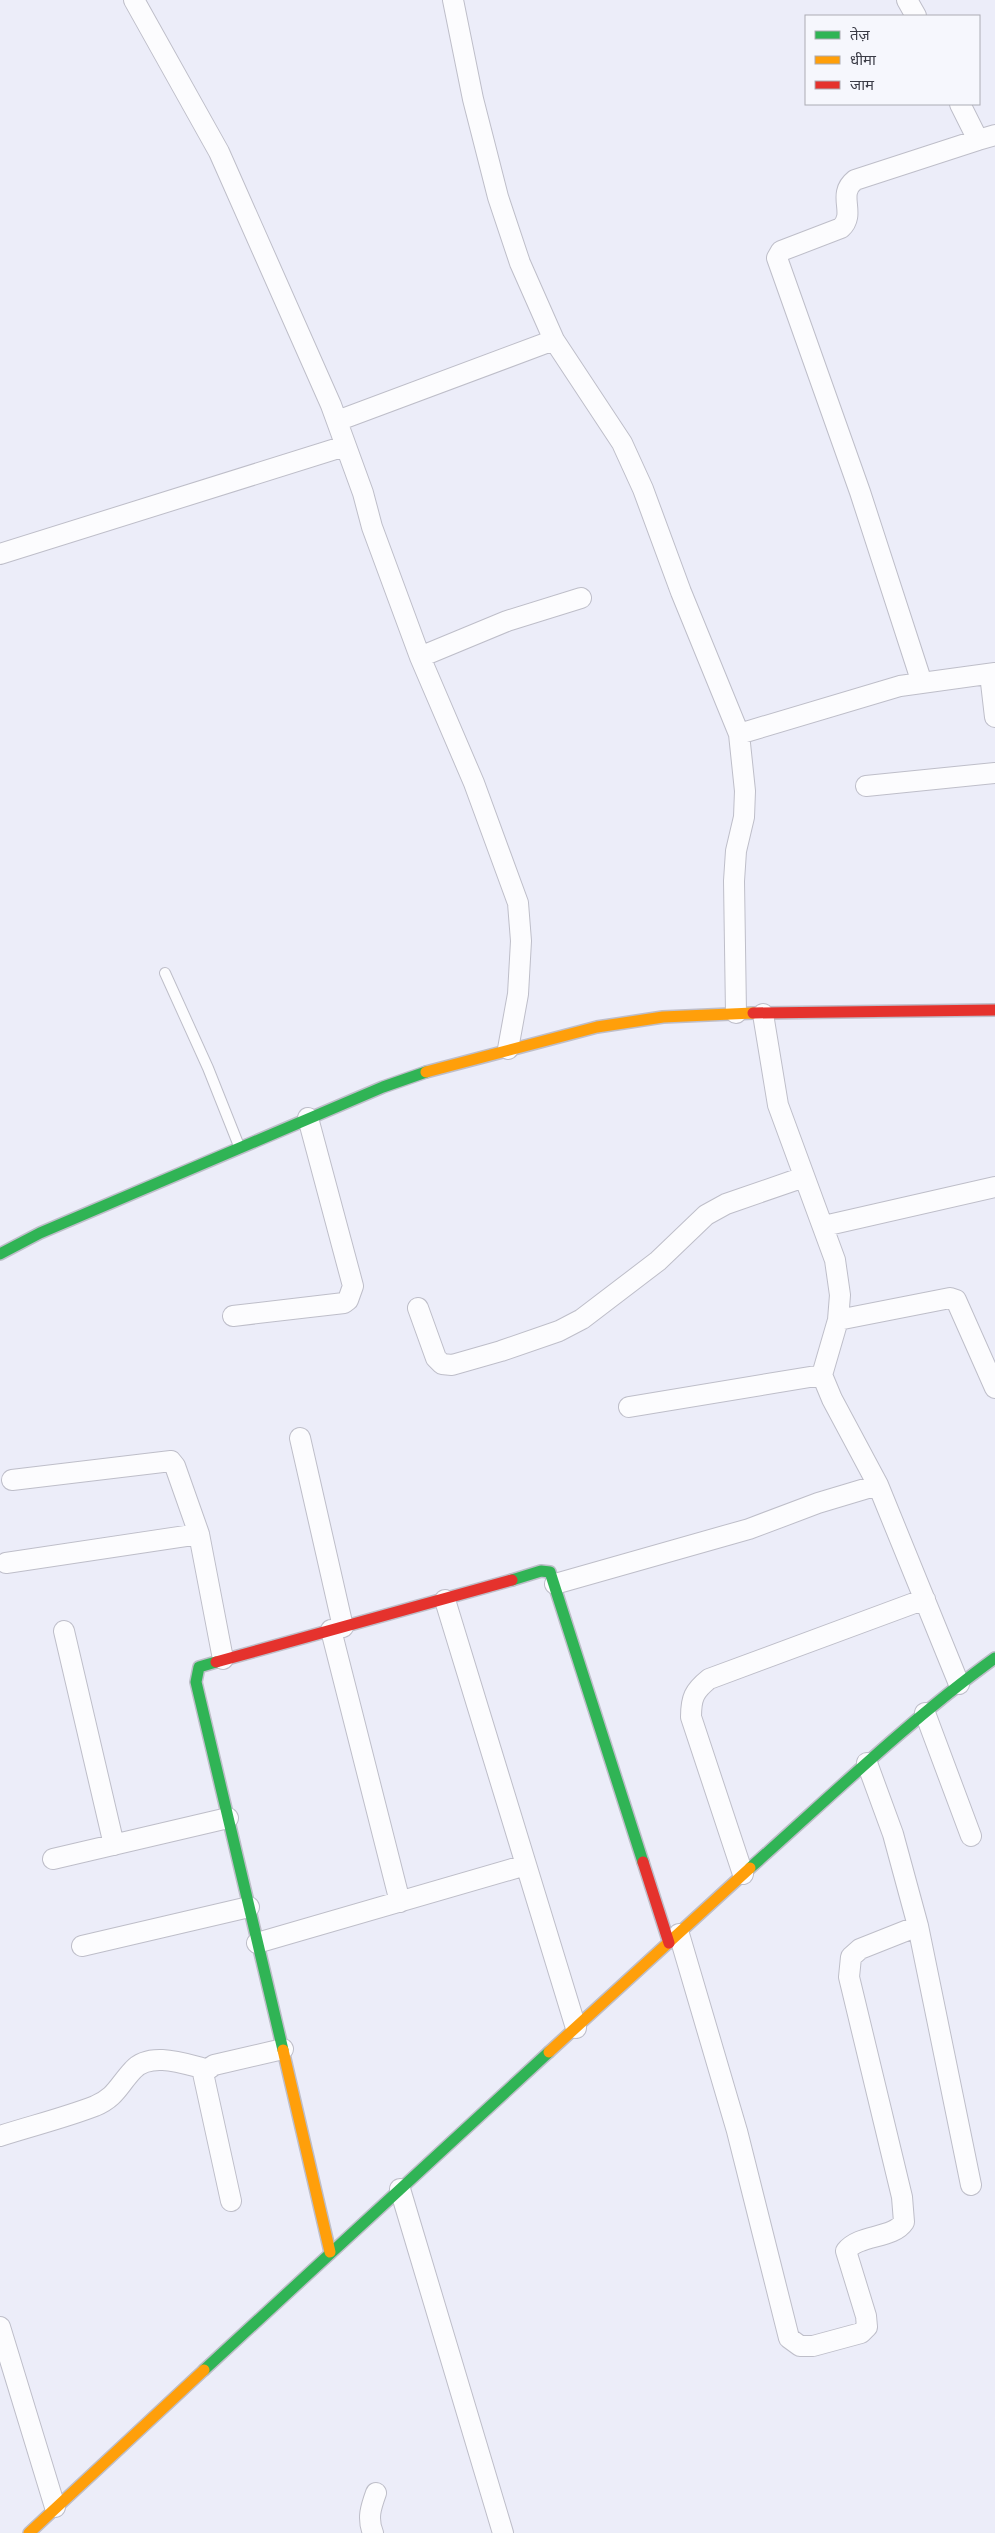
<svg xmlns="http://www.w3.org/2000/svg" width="995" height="2533" font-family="Figtree,'Noto Sans Devanagari',sans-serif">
<rect width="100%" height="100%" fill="#ecedf9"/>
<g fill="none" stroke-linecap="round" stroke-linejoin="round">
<!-- lane casing -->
<g stroke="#bebec9" stroke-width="12">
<path id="lane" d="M 165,973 L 208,1068 L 239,1146"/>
</g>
<!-- street casing -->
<g stroke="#bebec9" stroke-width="22">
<path id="street" d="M 134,0 L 219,152 L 331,405 L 363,493 L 372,527 L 420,657 L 474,783 L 518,903 L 521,941 L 518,994 L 508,1049
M 453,0 L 473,99 L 498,197 L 520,263 L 554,340 L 622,443 L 643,489 L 681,592 L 739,734 L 745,791 L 744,817 L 736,851 L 734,881 L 736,1013
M 907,0 L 916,16
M 978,140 L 995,135
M 337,421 L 554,340
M 0,554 L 345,446
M 420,657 L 507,621 L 581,598
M 990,674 L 995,717
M 922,683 L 860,492 L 777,258 L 781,251 L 841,228 C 857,213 836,195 855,180 L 978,140 L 960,104
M 739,734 L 900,686 L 995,673
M 866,786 L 995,773
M 763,1014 L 778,1105 L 835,1260 L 840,1295 L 838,1320 L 822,1375 L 832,1399 L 878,1485 L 959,1684
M 824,1226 L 995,1187
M 418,1308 L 436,1358 L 442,1364 L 452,1365 L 501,1351 L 559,1331 L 582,1319 L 658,1261 L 706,1215 L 726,1204 L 804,1177
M 233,1316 L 344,1303 L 348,1300 L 353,1286 L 308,1118
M 838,1320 L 950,1298 L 956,1300 L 995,1388
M 629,1407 L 822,1375
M 300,1438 L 343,1627
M 12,1480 L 171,1461 L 175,1466 L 199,1534
M 6,1563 L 199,1534 L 223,1659
M 555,1584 L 749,1529 L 818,1503 L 878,1485
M 445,1600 L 576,2028
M 331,1630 L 400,1902
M 64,1631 L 114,1845
M 925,1713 L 971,1836
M 867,1763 L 893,1834 L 918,1926 L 971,2185
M 53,1859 L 228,1818
M 743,1874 L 691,1717 C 691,1698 694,1691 709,1679 L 925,1599
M 679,1934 L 737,2131 L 789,2338 L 800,2346 L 813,2346 L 861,2333 L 867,2327 L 866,2316 L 846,2251 C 859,2234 893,2239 904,2222 L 902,2197 L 849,1977 L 851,1957 L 860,1949 L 918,1926
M 257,1943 L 526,1865
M 82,1946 L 249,1907
M 0,2136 C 31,2126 64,2118 95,2106 C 116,2097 118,2086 133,2070 C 150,2051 185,2064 206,2069
M 400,2189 L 503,2533
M 231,2201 L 203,2073 L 214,2065 L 283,2049
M 0,2327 L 55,2507
M 373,2533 C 367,2518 371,2507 376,2493"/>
</g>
<!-- fast casing -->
<g stroke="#bebec9" stroke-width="14">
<path id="fast" d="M 0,1254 L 40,1233 L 383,1087 L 426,1072
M 512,1580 L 541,1571 L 550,1572 L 643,1862
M 216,1662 L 199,1667 L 196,1682 L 283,2050
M 750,1868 C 830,1797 908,1721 995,1658
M 204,2370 L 549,2052"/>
</g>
<!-- slow casing -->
<g stroke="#bebec9" stroke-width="14">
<path id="slow" d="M 426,1072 L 597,1027 L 663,1017 L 753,1013
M 283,2050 L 330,2252
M 549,2052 L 750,1868
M 29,2533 L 204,2370"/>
</g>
<!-- jam casing -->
<g stroke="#bebec9" stroke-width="14">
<path id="jam" d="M 753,1013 L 995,1010
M 216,1662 L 512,1580
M 643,1862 L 669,1943"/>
</g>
<!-- lane -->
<use href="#lane" stroke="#fcfcfe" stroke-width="10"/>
<!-- street -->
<use href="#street" stroke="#fcfcfe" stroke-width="20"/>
<!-- fast -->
<use href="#fast" stroke="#30b455" stroke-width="11"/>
<!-- slow -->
<use href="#slow" stroke="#ff9f0a" stroke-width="11"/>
<!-- jam -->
<use href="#jam" stroke="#e5322d" stroke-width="11"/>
</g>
<!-- legend -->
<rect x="805" y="15" width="175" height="90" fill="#f6f7fd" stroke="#abacb4"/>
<rect x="815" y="31" width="25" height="8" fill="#30b455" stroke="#abacb4"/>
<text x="850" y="40" font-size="15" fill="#3b3c47">तेज़</text>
<rect x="815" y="56" width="25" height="8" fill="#ff9f0a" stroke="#abacb4"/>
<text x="850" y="65" font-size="15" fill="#3b3c47">धीमा</text>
<rect x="815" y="81" width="25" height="8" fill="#e5322d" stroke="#abacb4"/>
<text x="850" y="90" font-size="15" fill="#3b3c47">जाम</text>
</svg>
